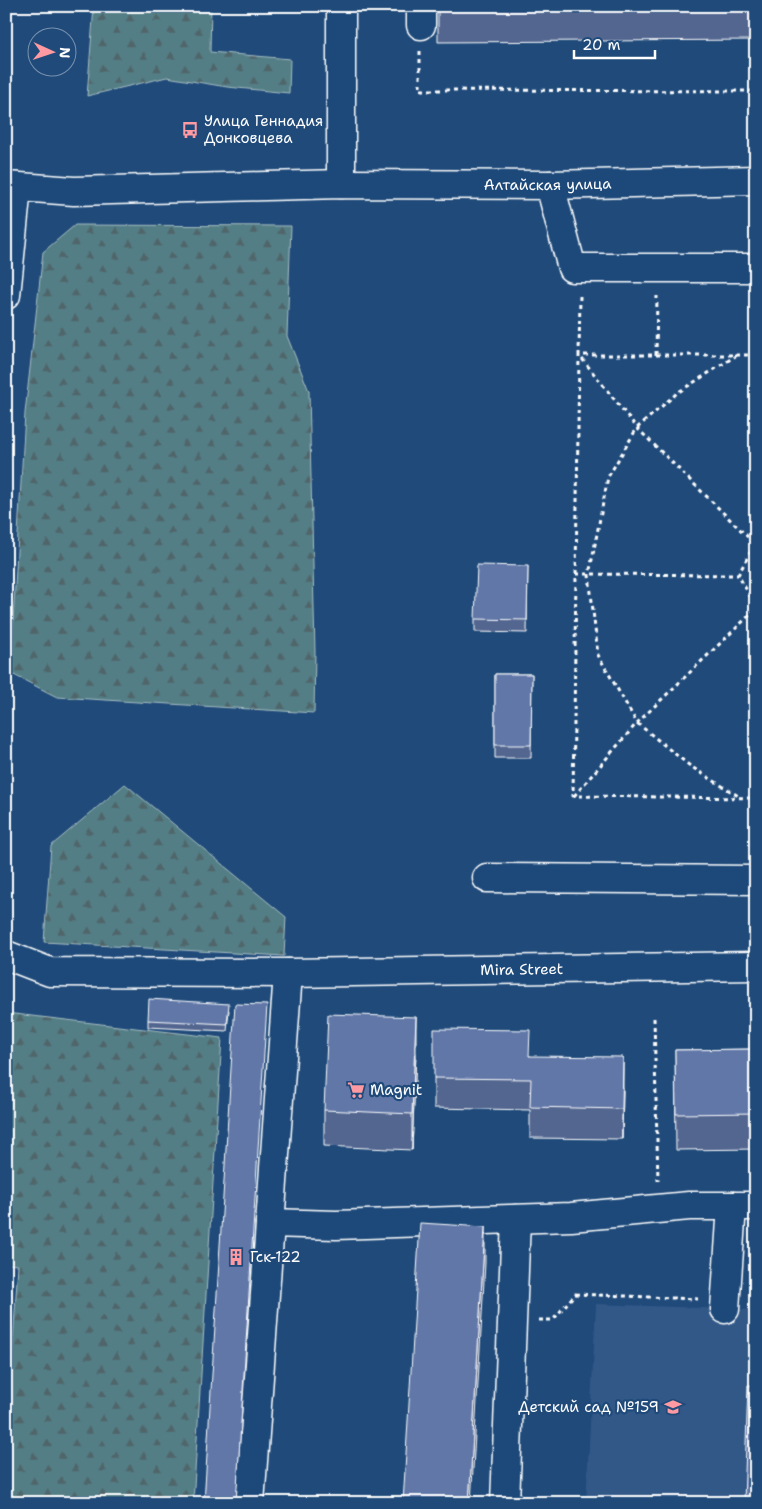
<svg xmlns="http://www.w3.org/2000/svg" width="762" height="1509" font-family="'Shantell Sans',sans-serif">
<defs>
<pattern id="forest-firs" width="22" height="20" patternUnits="userSpaceOnUse" patternTransform="scale(1.25)"><rect width="22" height="20" fill="#537e86"/><path d="M5 1l3.5 6h-7zM16 11l3.5 6h-7z" fill="#506569"/></pattern>
</defs>
<rect width="100%" height="100%" fill="#1f4a7a"/>
<filter id="ink" filterUnits="userSpaceOnUse"><feTurbulence type="fractalNoise" baseFrequency=".02" numOctaves="2"/><feDisplacementMap in="SourceGraphic" scale="10" xChannelSelector="R" yChannelSelector="G"/><feConvolveMatrix kernelMatrix="1 2 1 2 8 2 1 2 1" color-interpolation-filters="sRGB"/></filter>
<g filter="url(#ink)">
<!-- built -->
<path fill="#335888" d="M 596,1304 L 756,1310 L 756,1503 L 586,1503 Z"/>
<!-- forest -->
<path fill="url(#forest-firs)" stroke="#a9bec2" d="M 94,6 L 211,6 L 210,52 L 290,59 L 289,93 L 227,87 L 167,77 L 87,96 Z
M 75,225 L 291,226 L 287,336 L 309,391 L 315,652 L 314,713 L 57,697 L 10,673 L 25,413 L 43,252 Z
M 125,784 L 286,917 L 284,956 L 44,942 L 51,846 Z
M 6,1013 L 222,1038 L 193,1503 L 6,1503 L 6,1418 L 8,1418 L 18,1265 L 6,1264 Z"/>
<g fill="none" stroke-linecap="round" stroke-linejoin="round">
<!-- minor casing -->
<g stroke="#fff" stroke-width="31">
<g id="minor">
<path d="M 341,6 L 341,184"/>
<path d="M 421,6 L 421,25"/>
<path d="M 550,185 L 572,268 L 756,268"/>
<path id="s1" d="M 6,186 L 74,191 L 341,184 L 550,185 L 756,180"/>
<path d="M 6,295 L 17,187"/>
<path d="M 487,878 L 756,880"/>
<path id="s2" d="M 6,955 L 50,972 L 288,973 L 756,966"/>
<path d="M 270,1223 L 336,1225 L 571,1217 L 689,1206 L 756,1206"/>
<path d="M 725,1309 L 732,1206"/>
<path d="M 250,1503 L 288,973"/>
<path d="M 505,1503 L 516,1219"/>
</g>
</g>
<!-- path -->
<path stroke="#fff" stroke-width="3" stroke-dasharray="4 4" stroke-linecap="butt" d="M 420,51 L 420,90 L 756,91
M 580,296 L 579,355 L 637,428 L 755,544
M 656,355 L 657,296
M 737,355 L 677,393 L 637,428 L 608,477 L 589,575 L 598,655 L 637,723 L 690,766 L 740,797
M 756,355 L 579,355 L 573,796 L 756,798
M 755,544 L 738,575 L 756,606
M 576,574 L 738,575
M 574,796 L 637,723 L 756,609
M 654,1018 L 658,1181
M 539,1320 L 553,1320 L 575,1294 L 698,1299"/>
<!-- minor -->
<use href="#minor" stroke="#1f4a7a" stroke-width="28"/>
</g>
<!-- wall -->
<path fill="#536690" stroke="#fff" d="M 438,6 L 756,6 L 756,40 L 438,42 Z
M 528,566 L 527,633 L 475,632 L 475,619 Z
M 495,674 L 532,674 L 531,758 L 495,758 Z
M 229,1010 L 227,1031 L 148,1027 L 148,1020 Z
M 756,1049 L 756,1149 L 676,1150 L 675,1050 Z
M 416,1053 L 412,1150 L 324,1146 L 324,1110 Z
M 530,1056 L 623,1087 L 622,1139 L 530,1138 L 530,1110 L 434,1108 L 434,1078 Z"/>
<!-- shaded-wall -->
<path fill="#445376" stroke="#fff" d="M 416,1017 L 416,1053 L 412,1150 L 412,1114 Z
M 623,1057 L 623,1087 L 622,1139 L 622,1109 Z
M 485,1227 L 485,1263 L 471,1503 L 469,1503 Z"/>
<!-- building -->
<path fill="#6177a8" stroke="#fff" d="M 477,565 L 528,566 L 527,620 L 475,619 Z
M 495,674 L 532,674 L 531,745 L 495,745 Z
M 149,999 L 229,1004 L 227,1024 L 148,1020 Z
M 235,1004 L 267,1005 L 236,1503 L 204,1503 Z
M 328,1014 L 416,1017 L 412,1114 L 324,1110 Z
M 434,1029 L 530,1030 L 529,1056 L 623,1057 L 622,1109 L 530,1107 L 531,1079 L 434,1078 Z
M 756,1049 L 756,1113 L 676,1114 L 675,1050 Z
M 420,1223 L 485,1227 L 469,1503 L 403,1503 Z
M 748,1385 L 756,1386 L 756,1503 L 744,1503 Z"/>
</g>
<!-- icons -->
<defs>
<g id="bus-bare" transform="scale(1.35)"><path d="M-5-6H5V4H4V6H2V4H-2V6H-4V4H-5ZM-3.5-4V0h7V-4ZM-3.5 1.2v1.5H-2V1.2ZM2 1.2v1.5H3.5V1.2Z" fill="#ff9aa2" stroke="#1f4a7a" stroke-width="2.5" paint-order="stroke"/></g>
<g id="supermarket-bare" transform="scale(1.35)"><path d="M-6-5.5h2.5l.6 2H6L4.5 2H-2.5L-4.4-4H-6ZM-1.5 3.2a1.3 1.3 0 1 0 .1 0ZM3 3.2a1.3 1.3 0 1 0 .1 0Z" fill="#ff9aa2" stroke="#1f4a7a" stroke-width="2.5" paint-order="stroke"/></g>
<g id="building-bare" transform="scale(1.35)"><path d="M-4-6H4V6H1V3H-1V6H-4ZM-2.5-4.3h1.7v1.8h-1.7ZM.8-4.3h1.7v1.8H.8ZM-2.5-1h1.7V.8h-1.7ZM.8-1h1.7V.8H.8Z" fill="#ff9aa2" stroke="#1f4a7a" stroke-width="2.5" paint-order="stroke"/></g>
<g id="school-bare" transform="scale(1.35)"><path d="M0-5L7-2L0 1L-7-2ZM-4 1L0 2.5L4 1V4Q0 6-4 4Z" fill="#ff9aa2" stroke="#1f4a7a" stroke-width="2.5" paint-order="stroke"/></g>
</defs>
<g fill-rule="evenodd">
<use href="#bus-bare" x="190" y="130"/>
<use href="#supermarket-bare" x="356" y="1090"/>
<use href="#building-bare" x="236" y="1257"/>
<use href="#school-bare" x="673" y="1407"/>
</g>
<g text-anchor="middle" dominant-baseline="central" stroke-width="4.5" stroke-linejoin="round" paint-order="stroke">
<!-- poi labels -->
<g font-size="15" fill="#fff" stroke="#1f4a7a" text-anchor="start">
<text x="204" y="121">Улица Геннадия<tspan x="204" dy="17">Донковцева</tspan></text>
<text x="370" y="1090">Magnit</text>
<text x="250" y="1257">Гск-122</text>
<text x="659" y="1407" text-anchor="end">Детский сад №159</text>
</g>
<!-- street labels -->
<g font-size="15" fill="#fff" stroke="#1f4a7a">
<text stroke="none"><textPath href="#s1" startOffset="542">Алтайская улица</textPath></text>
<text stroke="none"><textPath href="#s2" startOffset="519">Mira Street</textPath></text>
</g>
</g>
<!-- margin -->
<rect width="762" height="1509" fill="none" stroke="#1f4a7a" stroke-width="25"/>
<rect x="12" y="12" width="737" height="1484" fill="none" stroke="#fff" stroke-width="2" filter="url(#ink)"/>
<!-- north arrow -->
<g transform="translate(52 52) rotate(93)"><circle r="24" fill="#1f4a7a" stroke="#7992af"/>
<path d="M0-4L9 19L0 12L-9 19Z" fill="#ff9aa2"/>
<text y="-8" font-size="14" font-weight="bold" text-anchor="middle" fill="#ffffff">N</text>
</g>
<!-- scale -->
<path d="M574 50v8h81v-8" fill="none" stroke="#ffffff" stroke-width="2.5"/>
<text x="582" y="50" font-size="15" fill="#ffffff" stroke="#1f4a7a" stroke-width="4" paint-order="stroke">20 m</text>
</svg>
